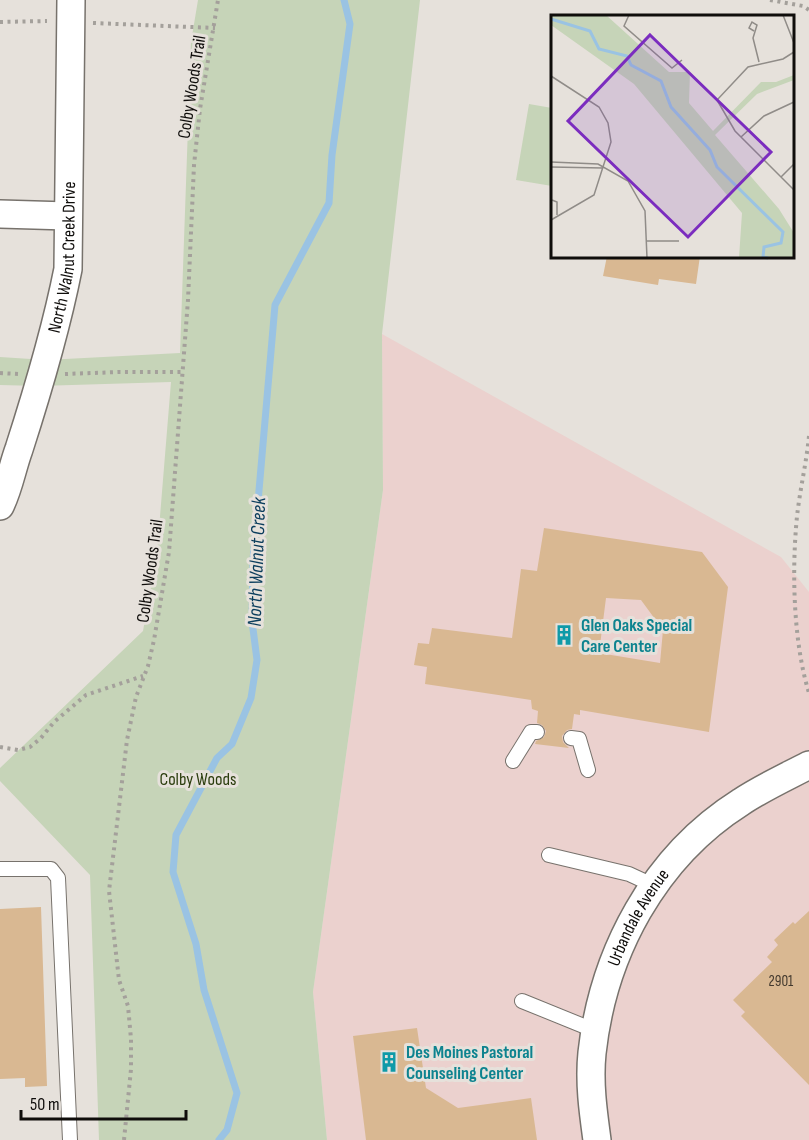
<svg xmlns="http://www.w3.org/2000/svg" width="809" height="1140" font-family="'Sofia Sans Condensed',sans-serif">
<rect width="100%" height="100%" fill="#e6e1db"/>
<!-- commercial -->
<path fill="#ebd1ce" d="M 382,334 L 781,557 L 809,592 L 809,1140 L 327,1140 L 313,992 L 383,490 Z"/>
<!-- green -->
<path fill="#c6d4b8" d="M 198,0 L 420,0 L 382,334 L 383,490 L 313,992 L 327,1140 L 99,1140 L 90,875 L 0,781 L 0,768 L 143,631 L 157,553 L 171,382 L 39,386 L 0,385 L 0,357 L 46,360 L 180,353 L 191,42 Z
M 529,104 L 552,108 L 552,186 L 516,180 Z"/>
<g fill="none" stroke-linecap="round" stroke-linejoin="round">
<!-- stream -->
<path stroke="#9ac3e3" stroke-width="7" d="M 219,1140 L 227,1130 L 237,1093 L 204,990 L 196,944 L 173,872 L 176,835 L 217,758 L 232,744 L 251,698 L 257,660 L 252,621 L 253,560 L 275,305 L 329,203 L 332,155 L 350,24 L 344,0"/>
</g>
<!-- building -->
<path fill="#d9b892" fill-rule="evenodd" d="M 607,256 L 700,256 L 696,284 L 659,279 L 658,285 L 603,276 Z
M 544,528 L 702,552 L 728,587 L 709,732 L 580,710 L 580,715 L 574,714 L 572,729 L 567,730 L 562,736 L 563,742 L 569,748 L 535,744 L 536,741 L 544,737 L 546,731 L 542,725 L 537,723 L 538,711 L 532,709 L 531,700 L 425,684 L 427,667 L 414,665 L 418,643 L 429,644 L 432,628 L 512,638 L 521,569 L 537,571 ZM 606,598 L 641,600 L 663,630 L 660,663 L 599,653 Z
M 41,907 L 47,1086 L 25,1087 L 25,1078 L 0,1079 L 0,909 Z
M 809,911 L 809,1085 L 741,1016 L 745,1012 L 733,1000 L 772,962 L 767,957 L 778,945 L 774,940 L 793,922 L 795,924 Z
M 417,1028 L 426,1088 L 458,1108 L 531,1098 L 537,1140 L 366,1140 L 353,1036 Z"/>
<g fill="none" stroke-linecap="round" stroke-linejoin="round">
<!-- service casing -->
<g stroke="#77726c" stroke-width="16">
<path id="service" d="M 571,738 L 579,739 L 588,770
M 513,761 L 531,732 L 537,732
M 549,855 L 629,874 L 655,886
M 0,869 L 51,869 L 58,878 L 70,1140
M 522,1001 L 596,1031"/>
</g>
<!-- minor casing -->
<g stroke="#77726c" stroke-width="30">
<g id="minor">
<path d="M 0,214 L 68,216"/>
<path id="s1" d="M 0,506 C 9,488 12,468 19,449 C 38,390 56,330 68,269 L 71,0"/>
<path id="s2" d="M 597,1140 C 593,1111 589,1082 592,1053 C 603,953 654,857 741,802 C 762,788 786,777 809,765"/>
</g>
</g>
<!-- path -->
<path stroke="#a4a09b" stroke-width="4" stroke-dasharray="3 4.5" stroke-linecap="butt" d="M 770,0 L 803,6 L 809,10
M 0,22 L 47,21
M 93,23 L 215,28
M 0,373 L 19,374
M 65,374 L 120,372 L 181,372
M 809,436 C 806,467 798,497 796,528 C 792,578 794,645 809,693
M 0,747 L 18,750 L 30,747 L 41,738 L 54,722 L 86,695 L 143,676
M 124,1140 L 131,1069 L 131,1039 L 128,1006 L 119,980 L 109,891 L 127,740 L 136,697 L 148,666 L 154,640 L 169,552 L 188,300 L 194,165 L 200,109 L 218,0"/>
<!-- service -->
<use href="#service" stroke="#fff" stroke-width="14"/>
<!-- minor -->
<use href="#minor" stroke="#fff" stroke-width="27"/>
</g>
<!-- icons -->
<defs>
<g id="building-bare" transform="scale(1.62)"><path d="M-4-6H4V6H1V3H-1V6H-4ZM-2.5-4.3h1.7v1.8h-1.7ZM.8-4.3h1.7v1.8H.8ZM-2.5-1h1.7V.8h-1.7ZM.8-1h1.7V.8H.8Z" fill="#0f9aa8" stroke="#e6e1db" stroke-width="2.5" paint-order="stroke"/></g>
</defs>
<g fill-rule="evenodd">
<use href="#building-bare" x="564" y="635"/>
<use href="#building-bare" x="389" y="1062"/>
</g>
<g text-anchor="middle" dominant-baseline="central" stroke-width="6" stroke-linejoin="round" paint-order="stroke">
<!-- number labels -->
<g font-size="15" fill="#42382d">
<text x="781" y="981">2901</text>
</g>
<!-- street labels -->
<g font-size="18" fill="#0f0d0b" stroke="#e6e1db">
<text transform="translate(192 87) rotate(-81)">Colby Woods Trail</text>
<text stroke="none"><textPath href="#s1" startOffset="258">North Walnut Creek Drive</textPath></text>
<text transform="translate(150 571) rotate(-82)">Colby Woods Trail</text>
<text stroke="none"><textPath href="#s2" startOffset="232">Urbandale Avenue</textPath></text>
</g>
<!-- culture labels -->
<g font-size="18" font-weight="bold" fill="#0d838f" stroke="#e6e1db" text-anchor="start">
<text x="581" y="625">Glen Oaks Special<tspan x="581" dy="21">Care Center</tspan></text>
<text x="406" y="1052">Des Moines Pastoral<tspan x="406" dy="21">Counseling Center</tspan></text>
</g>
<!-- park labels -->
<g font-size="18" fill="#2b3d0e" stroke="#e6e1db">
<text x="198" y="779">Colby Woods</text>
</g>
<!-- water labels -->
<g font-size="20" font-style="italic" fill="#0a3d5c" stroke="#e6e1db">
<text transform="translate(257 562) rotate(-88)">North Walnut Creek</text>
</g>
</g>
<!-- overview -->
<g transform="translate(551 15)">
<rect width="243" height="243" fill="#e6e1db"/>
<path d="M 0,0 L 55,0 L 118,57 L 139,57 L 138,88 L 162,116 L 210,67 L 225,67 L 243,60 L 243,65 L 206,79 L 164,120 L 228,194 L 243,218 L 243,243 L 188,243 L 191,198 L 83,69 L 0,10 Z" fill="#c6d4b8"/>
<path fill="none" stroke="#9ac3e3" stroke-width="3" d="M 0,4 L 39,16 L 48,34 L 76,41 L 80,50 L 110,66 L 120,92 L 159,135 L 166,152 L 232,217 L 230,228 L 213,232 L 212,242 L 217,243"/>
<path fill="none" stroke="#908c88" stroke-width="1.5" d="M 78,0 L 73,11 L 121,53 L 131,45M 232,0 L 243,28M 203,16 L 198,13 L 201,7 L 206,10 L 202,23 L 208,47M 243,37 L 232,44 L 197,52 L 166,85 L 184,116 L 243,175M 0,61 L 48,92 L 57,108 L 60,127 L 43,180 L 0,205M 190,122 L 213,101 L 243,87M 0,147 L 47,149 L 77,166 L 94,196 L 96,243M 0,152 L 52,153M 230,162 L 243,149M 1,185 L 6,187 L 6,200M 96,226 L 128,226"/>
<path fill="#7b2cbf" fill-opacity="0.15" stroke="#7b2cbf" stroke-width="3" d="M 99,20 L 220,137 L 137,222 L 17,106 Z"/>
<rect width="243" height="243" fill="none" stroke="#0f0d0b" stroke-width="3"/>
</g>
<!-- scale -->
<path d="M21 1110v9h165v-9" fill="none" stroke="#0f0d0b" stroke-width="3"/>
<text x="30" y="1110" font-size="18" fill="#0f0d0b" stroke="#e6e1db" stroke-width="4.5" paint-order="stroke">50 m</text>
</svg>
